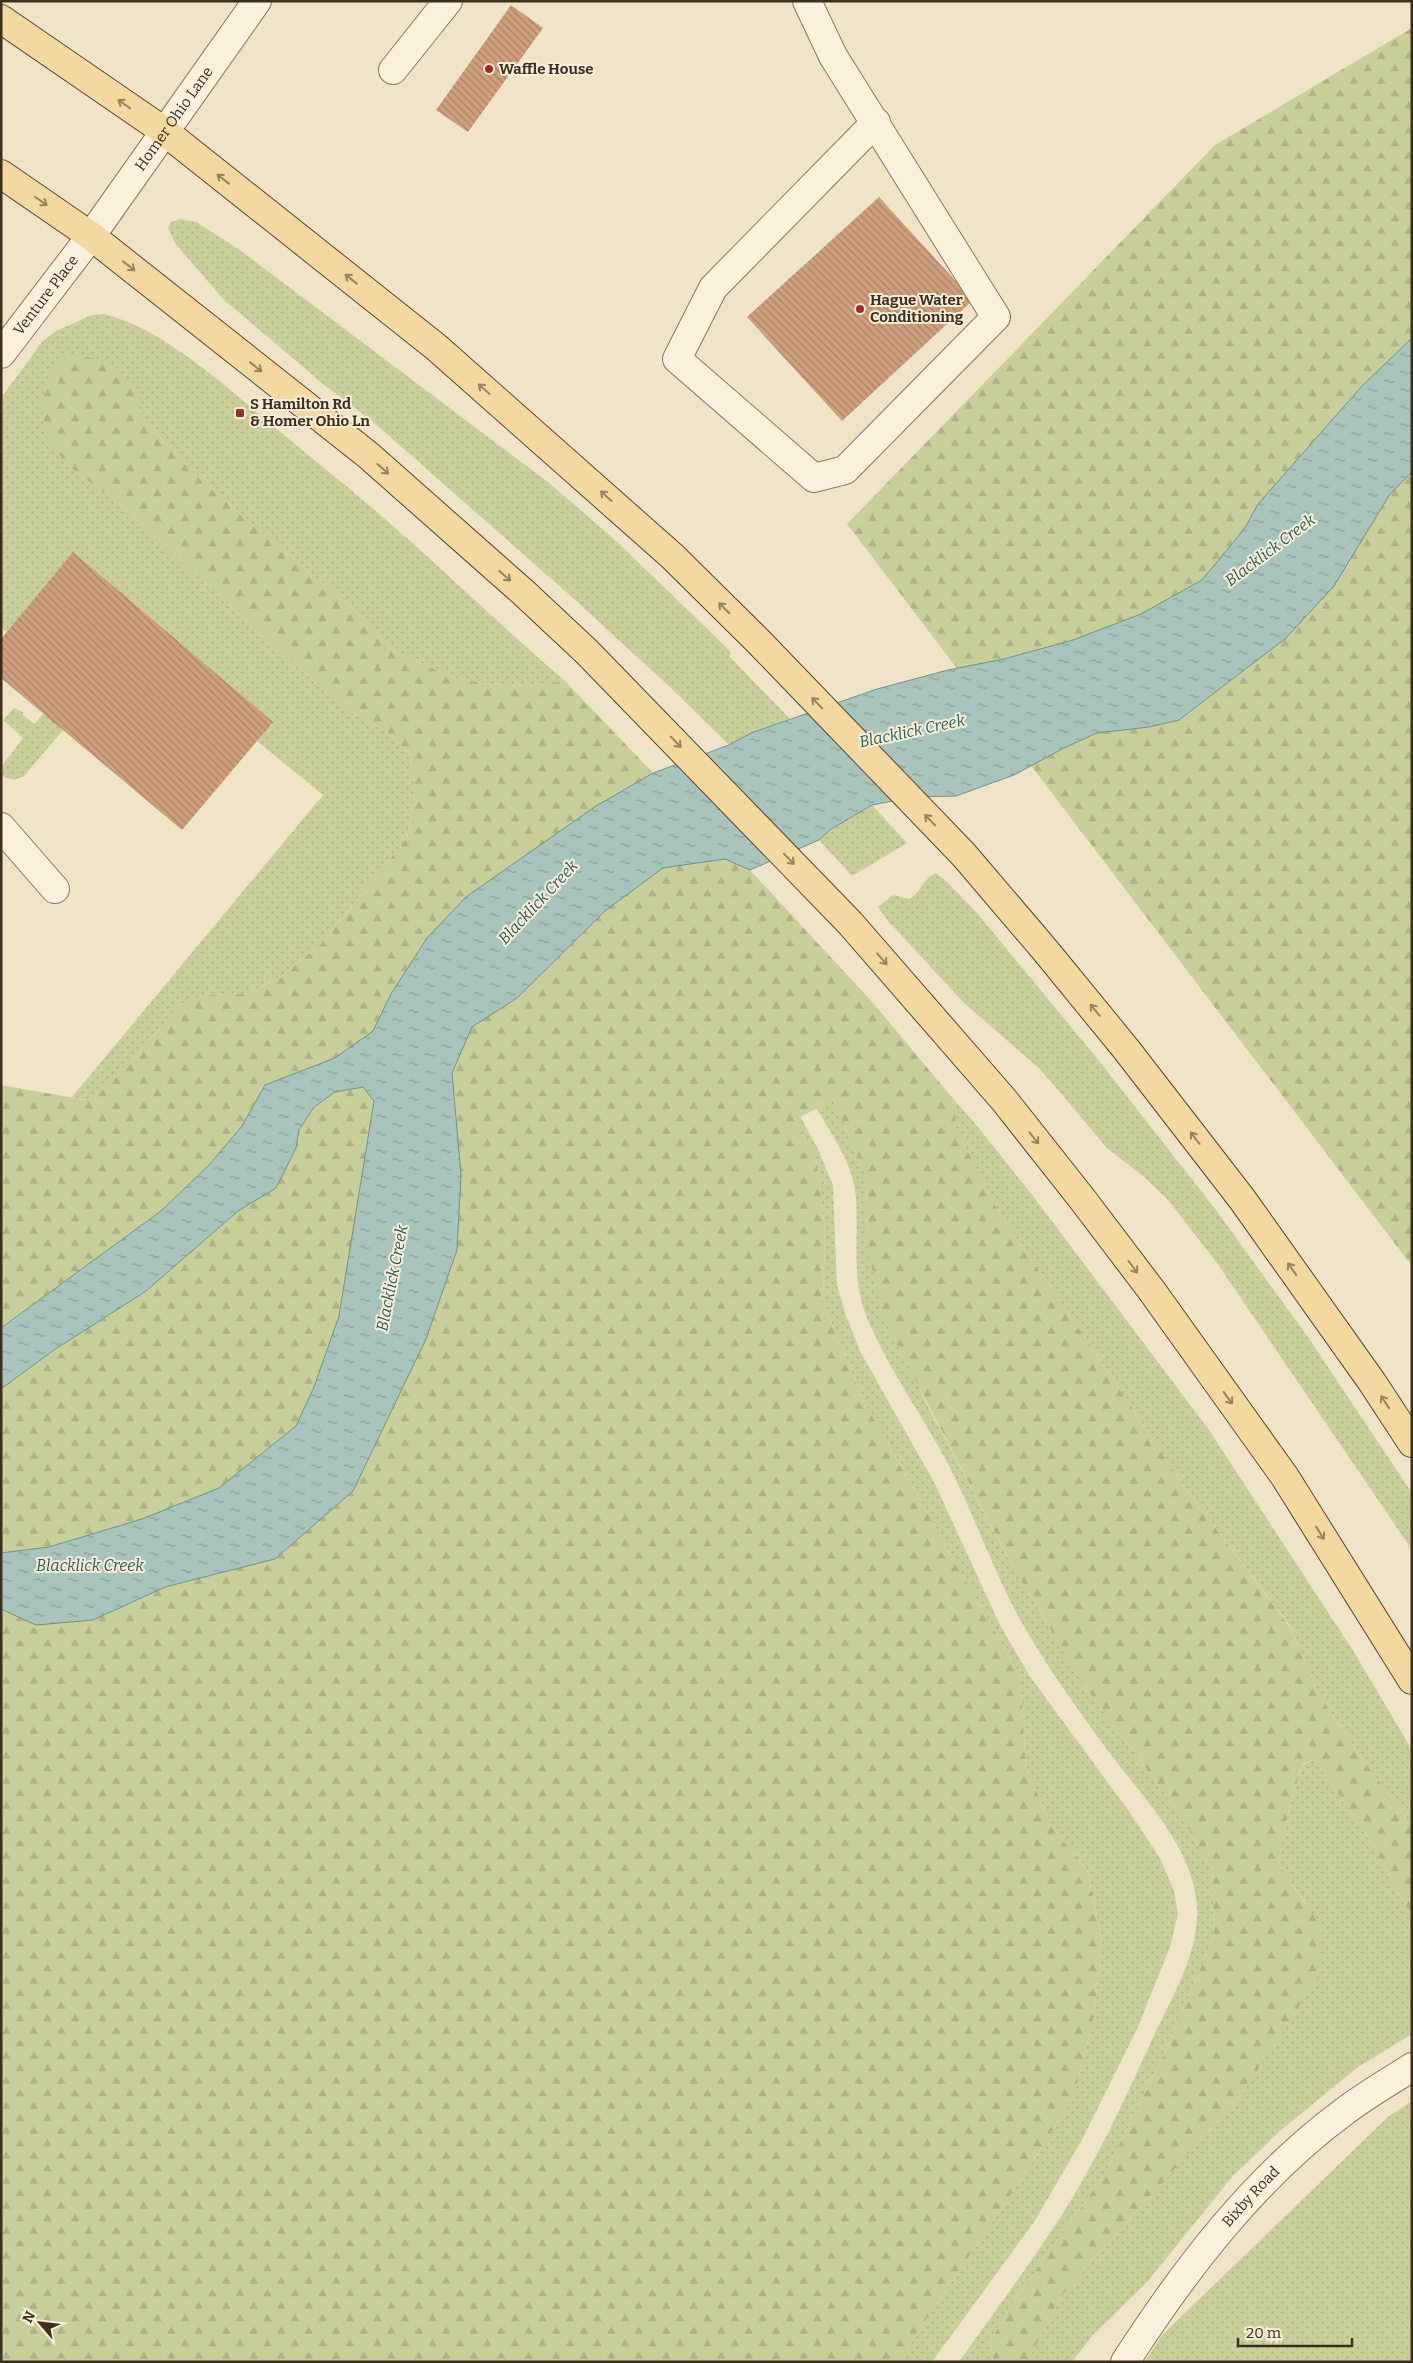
<svg xmlns="http://www.w3.org/2000/svg" width="1413" height="2363" font-family="Bitter,serif">
<defs>
<pattern id="grass-dots" width="8" height="8" patternUnits="userSpaceOnUse" patternTransform="scale(1.25)"><rect width="8" height="8" fill="#c9cf9b"/><path d="M2 2h.1M6 6h.1" fill="none" stroke="#aeb285" stroke-width="1.8" stroke-linecap="round"/></pattern>
<pattern id="forest-firs" width="22" height="20" patternUnits="userSpaceOnUse" patternTransform="scale(1.25)"><rect width="22" height="20" fill="#c9cf9b"/><path d="M5 1l3.5 6h-7zM16 11l3.5 6h-7z" fill="#aeb285"/></pattern>
<pattern id="water-ripples" width="26" height="14" patternUnits="userSpaceOnUse" patternTransform="scale(1.25)"><rect width="26" height="14" fill="#a9c4bc"/><path d="M2 4q2-2 4 0t4 0M15 11q2-2 4 0t4 0" fill="none" stroke="#8ba098"/></pattern>
<pattern id="building-back-hatch" width="6" height="6" patternUnits="userSpaceOnUse" patternTransform="scale(1.25)"><rect width="6" height="6" fill="#cf9f7d"/><path d="M-1 5l2 2M0 0l6 6M5-1l2 2" fill="none" stroke="#a98266"/></pattern>
</defs>
<rect width="100%" height="100%" fill="#f0e4c8"/>
<!-- grass -->
<path fill="url(#grass-dots)" d="M 180,219 L 196,222 L 237,248 L 548,482 L 614,539 L 723,644 L 731,653 L 729,656 L 790,719 L 751,733 L 729,745 L 672,689 L 573,598 L 371,420 L 323,384 L 223,299 L 175,243 L 168,228 L 171,222 Z
M 103,314 C 162,327 226,387 272,425 C 307,454 342,482 377,512 C 441,567 501,626 565,681 L 525,686 L 489,684 L 455,678 L 393,651 L 370,624 L 195,475 L 145,421 L 133,384 L 67,465 L 130,512 L 201,580 L 342,707 L 390,734 L 409,753 L 415,788 L 407,838 L 320,945 L 281,977 L 249,993 L 211,995 L 180,1004 L 137,1057 L 95,1097 L 86,1100 L 72,1097 L 323,795 L 257,741 L 272,722 L 73,553 L 7,632 L 1,627 L 1,398 L 42,342 L 56,331 L 92,315 Z
M 14,708 L 23,712 L 23,715 L 34,724 L 44,713 L 63,730 L 24,776 L 14,780 L 1,776 L 1,767 L 23,738 L 3,720 Z
M 872,805 L 907,843 L 852,876 L 819,840 L 831,829 Z
M 936,873 L 948,883 L 977,913 L 1100,1062 L 1216,1210 L 1310,1340 L 1412,1493 L 1412,1550 L 1217,1263 L 1168,1200 L 1144,1177 L 1108,1149 L 1040,1069 L 964,1003 L 888,921 L 878,907 L 893,895 L 909,899 C 922,892 920,881 936,873 Z
M 834,1100 L 866,1176 L 868,1251 L 923,1397 L 1002,1547 L 1084,1686 L 1180,1814 L 1212,1869 L 1214,1936 L 1167,2048 L 1105,2174 L 1016,2298 L 990,2341 L 993,2362 L 959,2362 C 994,2312 1032,2262 1065,2210 C 1100,2154 1128,2093 1155,2033 C 1172,1998 1195,1958 1197,1919 C 1201,1853 1141,1796 1105,1747 C 1079,1711 1052,1674 1029,1635 C 997,1582 978,1523 950,1468 C 924,1417 889,1371 867,1318 C 851,1279 859,1240 856,1199 C 854,1166 833,1136 816,1108 Z
M 955,1101 L 978,1127 L 1033,1196 L 1209,1430 L 1354,1652 L 1412,1750 L 1412,1825 L 1366,1764 L 1320,1697 L 1290,1626 L 1184,1486 L 1087,1340 L 1000,1215 L 956,1128 Z
M 800,1116 L 818,1149 L 833,1185 L 837,1285 L 846,1316 L 860,1351 L 935,1484 L 1000,1625 L 1029,1675 L 1128,1810 L 1160,1858 L 1174,1891 L 1178,1914 L 1170,1947 L 1138,2027 L 1083,2138 L 1034,2222 L 932,2362 L 901,2362 L 914,2337 L 1026,2172 L 1074,2096 L 1094,2016 L 1102,1941 L 1087,1869 L 1051,1826 L 1026,1765 L 1020,1676 L 864,1402 L 823,1302 L 825,1230 L 816,1159 L 794,1120 Z
M 1314,1759 L 1370,1840 L 1412,1918 L 1412,2034 L 1358,2067 L 1281,2130 L 1232,2177 L 1148,2281 L 1092,2336 L 1072,2362 L 1027,2362 L 1062,2295 L 1242,2094 L 1307,1905 L 1278,1864 L 1289,1809 L 1303,1765 Z
M 1412,2101 L 1412,2362 L 1145,2362 L 1162,2335 L 1389,2116 Z"/>
<!-- forest -->
<path fill="url(#forest-firs)" d="M 1412,28 L 1412,1266 L 847,524 L 1215,145 Z
M 66,356 L 87,357 L 104,362 L 134,384 L 145,421 L 195,475 L 370,624 L 393,651 L 455,678 L 489,684 L 525,686 L 565,681 L 653,773 L 596,806 L 427,938 L 391,994 L 374,1031 L 335,1058 L 265,1085 L 242,1126 L 209,1165 L 161,1211 L 1,1328 L 1,1085 L 86,1100 L 95,1097 L 137,1057 L 180,1004 L 211,995 L 249,993 L 281,977 L 320,945 L 407,838 L 415,788 L 409,753 L 390,734 L 342,707 L 201,580 L 130,512 L 67,465 L 44,433 L 42,402 L 50,372 Z
M 725,859 L 750,870 L 874,1004 L 955,1101 L 956,1128 L 1000,1215 L 1087,1340 L 1184,1486 L 1290,1627 L 1320,1697 L 1366,1764 L 1412,1825 L 1412,1918 L 1370,1840 L 1314,1759 L 1303,1764 L 1289,1809 L 1278,1864 L 1323,1929 L 1316,1980 L 1242,2094 L 1062,2295 L 1029,2359 L 1027,2362 L 993,2362 L 990,2341 L 1016,2298 L 1105,2174 L 1167,2048 L 1214,1936 L 1212,1869 L 1180,1814 L 1084,1686 L 1002,1547 L 884,1320 L 868,1251 L 866,1176 L 834,1100 L 794,1120 L 816,1159 L 825,1230 L 823,1302 L 864,1402 L 1020,1676 L 1026,1765 L 1051,1826 L 1087,1869 L 1102,1941 L 1094,2016 L 1074,2096 L 1026,2172 L 914,2337 L 901,2362 L 1,2362 L 1,1609 L 36,1625 L 93,1620 L 165,1587 L 275,1559 L 353,1491 L 426,1339 L 457,1250 L 461,1175 L 452,1073 L 472,1027 L 517,998 L 606,910 L 663,868 Z
M 363,1087 L 374,1101 L 339,1316 L 314,1387 L 296,1426 L 219,1488 L 142,1519 L 49,1547 L 1,1553 L 1,1389 L 54,1350 L 146,1291 L 238,1211 L 276,1188 L 296,1148 L 299,1130 L 314,1107 L 335,1092 Z"/>
<!-- water -->
<path fill="url(#water-ripples)" stroke="#6f938a" d="M 1412,338 L 1412,472 L 1390,494 L 1334,586 L 1286,638 L 1179,720 L 1149,727 L 1097,733 L 1064,748 L 1014,775 L 956,796 L 913,797 L 872,805 L 831,829 L 819,840 L 750,870 L 725,859 L 663,868 L 606,910 L 517,998 L 472,1027 L 452,1073 L 461,1175 L 457,1250 L 426,1339 L 353,1491 L 275,1559 L 165,1587 L 93,1620 L 36,1625 L 1,1609 L 1,1553 L 49,1547 L 142,1519 L 219,1488 L 296,1426 L 314,1387 L 339,1316 L 374,1101 L 363,1087 L 335,1092 L 314,1107 L 299,1130 L 296,1148 L 276,1188 L 238,1211 L 146,1291 L 54,1350 L 1,1389 L 1,1328 L 161,1211 L 209,1165 L 242,1126 L 265,1085 L 335,1058 L 373,1031 L 391,994 L 427,938 L 466,897 L 596,806 L 653,773 L 729,745 L 751,733 L 877,689 L 948,670 L 1004,659 L 1073,640 L 1141,614 L 1202,580 L 1245,528 L 1258,504 L 1362,386 Z"/>
<!-- building -->
<path fill="url(#building-back-hatch)" d="M 511,5 L 543,28 L 468,132 L 436,110 Z
M 879,197 L 973,300 L 842,421 L 747,317 Z
M 73,552 L 273,722 L 182,830 L 1,678 L 1,639 Z"/>
<g fill="none" stroke-linecap="round" stroke-linejoin="round">
<!-- minor casing -->
<g stroke="#8d765c" stroke-width="30">
<g id="minor">
<path d="M 807,1 L 833,56 L 996,317 L 845,470 L 814,478 L 677,359 L 713,288 L 876,122"/>
<path d="M 393,70 L 448,1"/>
<path id="s1" d="M 1,354 L 91,236 L 257,1"/>
<path d="M 1,827 L 55,889"/>
<path id="s2" d="M 1125,2362 C 1185,2269 1255,2177 1345,2111 C 1366,2095 1389,2082 1412,2067"/>
</g>
</g>
<!-- major casing -->
<g stroke="#5b4430" stroke-width="30">
<path id="major" d="M 1,19 L 164,131 L 436,347 L 672,556 L 759,642 L 964,855 L 1045,950 L 1126,1049 L 1242,1199 L 1372,1382 L 1412,1443
M 1,174 L 91,236 L 368,455 L 524,593 L 587,652 L 850,923 L 1004,1100 L 1083,1200 L 1152,1291 L 1285,1477 L 1412,1680"/>
</g>
<!-- minor -->
<use href="#minor" stroke="#faf1dc" stroke-width="28"/>
<!-- major -->
<use href="#major" stroke="#f3d9a0" stroke-width="28"/>
</g>
<!-- one-way arrows -->
<defs><path id="oneway-shaft" d="M-6 0H5M1.5-3L5.5 0L1.5 3" fill="none" stroke-width="1.6" stroke-linecap="round" stroke-linejoin="round" transform="scale(1.25)"/></defs>
<g stroke="#988460">
<use href="#oneway-shaft" transform="translate(124 104) rotate(-145)"/>
<use href="#oneway-shaft" transform="translate(223 179) rotate(-142)"/>
<use href="#oneway-shaft" transform="translate(41 201) rotate(35)"/>
<use href="#oneway-shaft" transform="translate(129 266) rotate(38)"/>
<use href="#oneway-shaft" transform="translate(351 279) rotate(-142)"/>
<use href="#oneway-shaft" transform="translate(256 367) rotate(38)"/>
<use href="#oneway-shaft" transform="translate(484 389) rotate(-139)"/>
<use href="#oneway-shaft" transform="translate(383 469) rotate(41)"/>
<use href="#oneway-shaft" transform="translate(606 496) rotate(-138)"/>
<use href="#oneway-shaft" transform="translate(505 576) rotate(41)"/>
<use href="#oneway-shaft" transform="translate(724 608) rotate(-135)"/>
<use href="#oneway-shaft" transform="translate(817 703) rotate(-134)"/>
<use href="#oneway-shaft" transform="translate(676 742) rotate(46)"/>
<use href="#oneway-shaft" transform="translate(930 820) rotate(-134)"/>
<use href="#oneway-shaft" transform="translate(789 859) rotate(46)"/>
<use href="#oneway-shaft" transform="translate(882 959) rotate(49)"/>
<use href="#oneway-shaft" transform="translate(1095 1010) rotate(-129)"/>
<use href="#oneway-shaft" transform="translate(1034 1138) rotate(51)"/>
<use href="#oneway-shaft" transform="translate(1195 1138) rotate(-128)"/>
<use href="#oneway-shaft" transform="translate(1133 1267) rotate(53)"/>
<use href="#oneway-shaft" transform="translate(1292 1269) rotate(-125)"/>
<use href="#oneway-shaft" transform="translate(1228 1398) rotate(54)"/>
<use href="#oneway-shaft" transform="translate(1385 1402) rotate(-123)"/>
<use href="#oneway-shaft" transform="translate(1320 1533) rotate(58)"/>
</g>
<!-- markers -->
<g fill="#9e2a2b" stroke="#f7eed8" stroke-width="2">
<circle cx="489" cy="69" r="5"/>
<circle cx="860" cy="309" r="5"/>
<rect x="235" y="408" width="10" height="10" rx="2.5"/>
</g>
<g text-anchor="middle" dominant-baseline="central" stroke-width="4" stroke-linejoin="round" paint-order="stroke">
<!-- poi labels -->
<g font-size="15" font-weight="bold" fill="#3d2e20" stroke="#f7eed8" text-anchor="start">
<text x="499" y="69">Waffle House</text>
<text x="870" y="300">Hague Water<tspan x="870" dy="17">Conditioning</tspan></text>
<text x="250" y="404">S Hamilton Rd<tspan x="250" dy="17">&amp; Homer Ohio Ln</tspan></text>
</g>
<!-- street labels -->
<g font-size="15" fill="#3d2e20" stroke="#f7eed8">
<text stroke="none"><textPath href="#s1" startOffset="292">Homer Ohio Lane</textPath></text>
<text stroke="none"><textPath href="#s1" startOffset="74">Venture Place</textPath></text>
<text stroke="none"><textPath href="#s2" startOffset="208">Bixby Road</textPath></text>
</g>
<!-- water labels -->
<g font-size="16" font-style="italic" fill="#2f5d5a" stroke="#f7eed8">
<text transform="translate(1270 550) rotate(-37)">Blacklick Creek</text>
<text transform="translate(912 731) rotate(-12)">Blacklick Creek</text>
<text transform="translate(538 902) rotate(-47)">Blacklick Creek</text>
<text transform="translate(392 1278) rotate(-79)">Blacklick Creek</text>
<text x="90" y="1565">Blacklick Creek</text>
</g>
</g>
<!-- border -->
<rect width="1413" height="2363" fill="none" stroke="#3d2e20" stroke-width="5"/>
<!-- north arrow -->
<g transform="translate(40 2323) rotate(298)" stroke="#f7eed8" stroke-width="4" paint-order="stroke">
<path d="M0-4L9 19L0 12L-9 19Z" fill="#3d2e20"/>
<text y="-8" font-size="14" font-weight="bold" text-anchor="middle" fill="#3d2e20">N</text>
</g>
<!-- scale -->
<path d="M1238 2338v8h114v-8" fill="none" stroke="#3d2e20" stroke-width="2.5"/>
<text x="1246" y="2338" font-size="15" fill="#3d2e20" stroke="#f7eed8" stroke-width="4" paint-order="stroke">20 m</text>
</svg>
